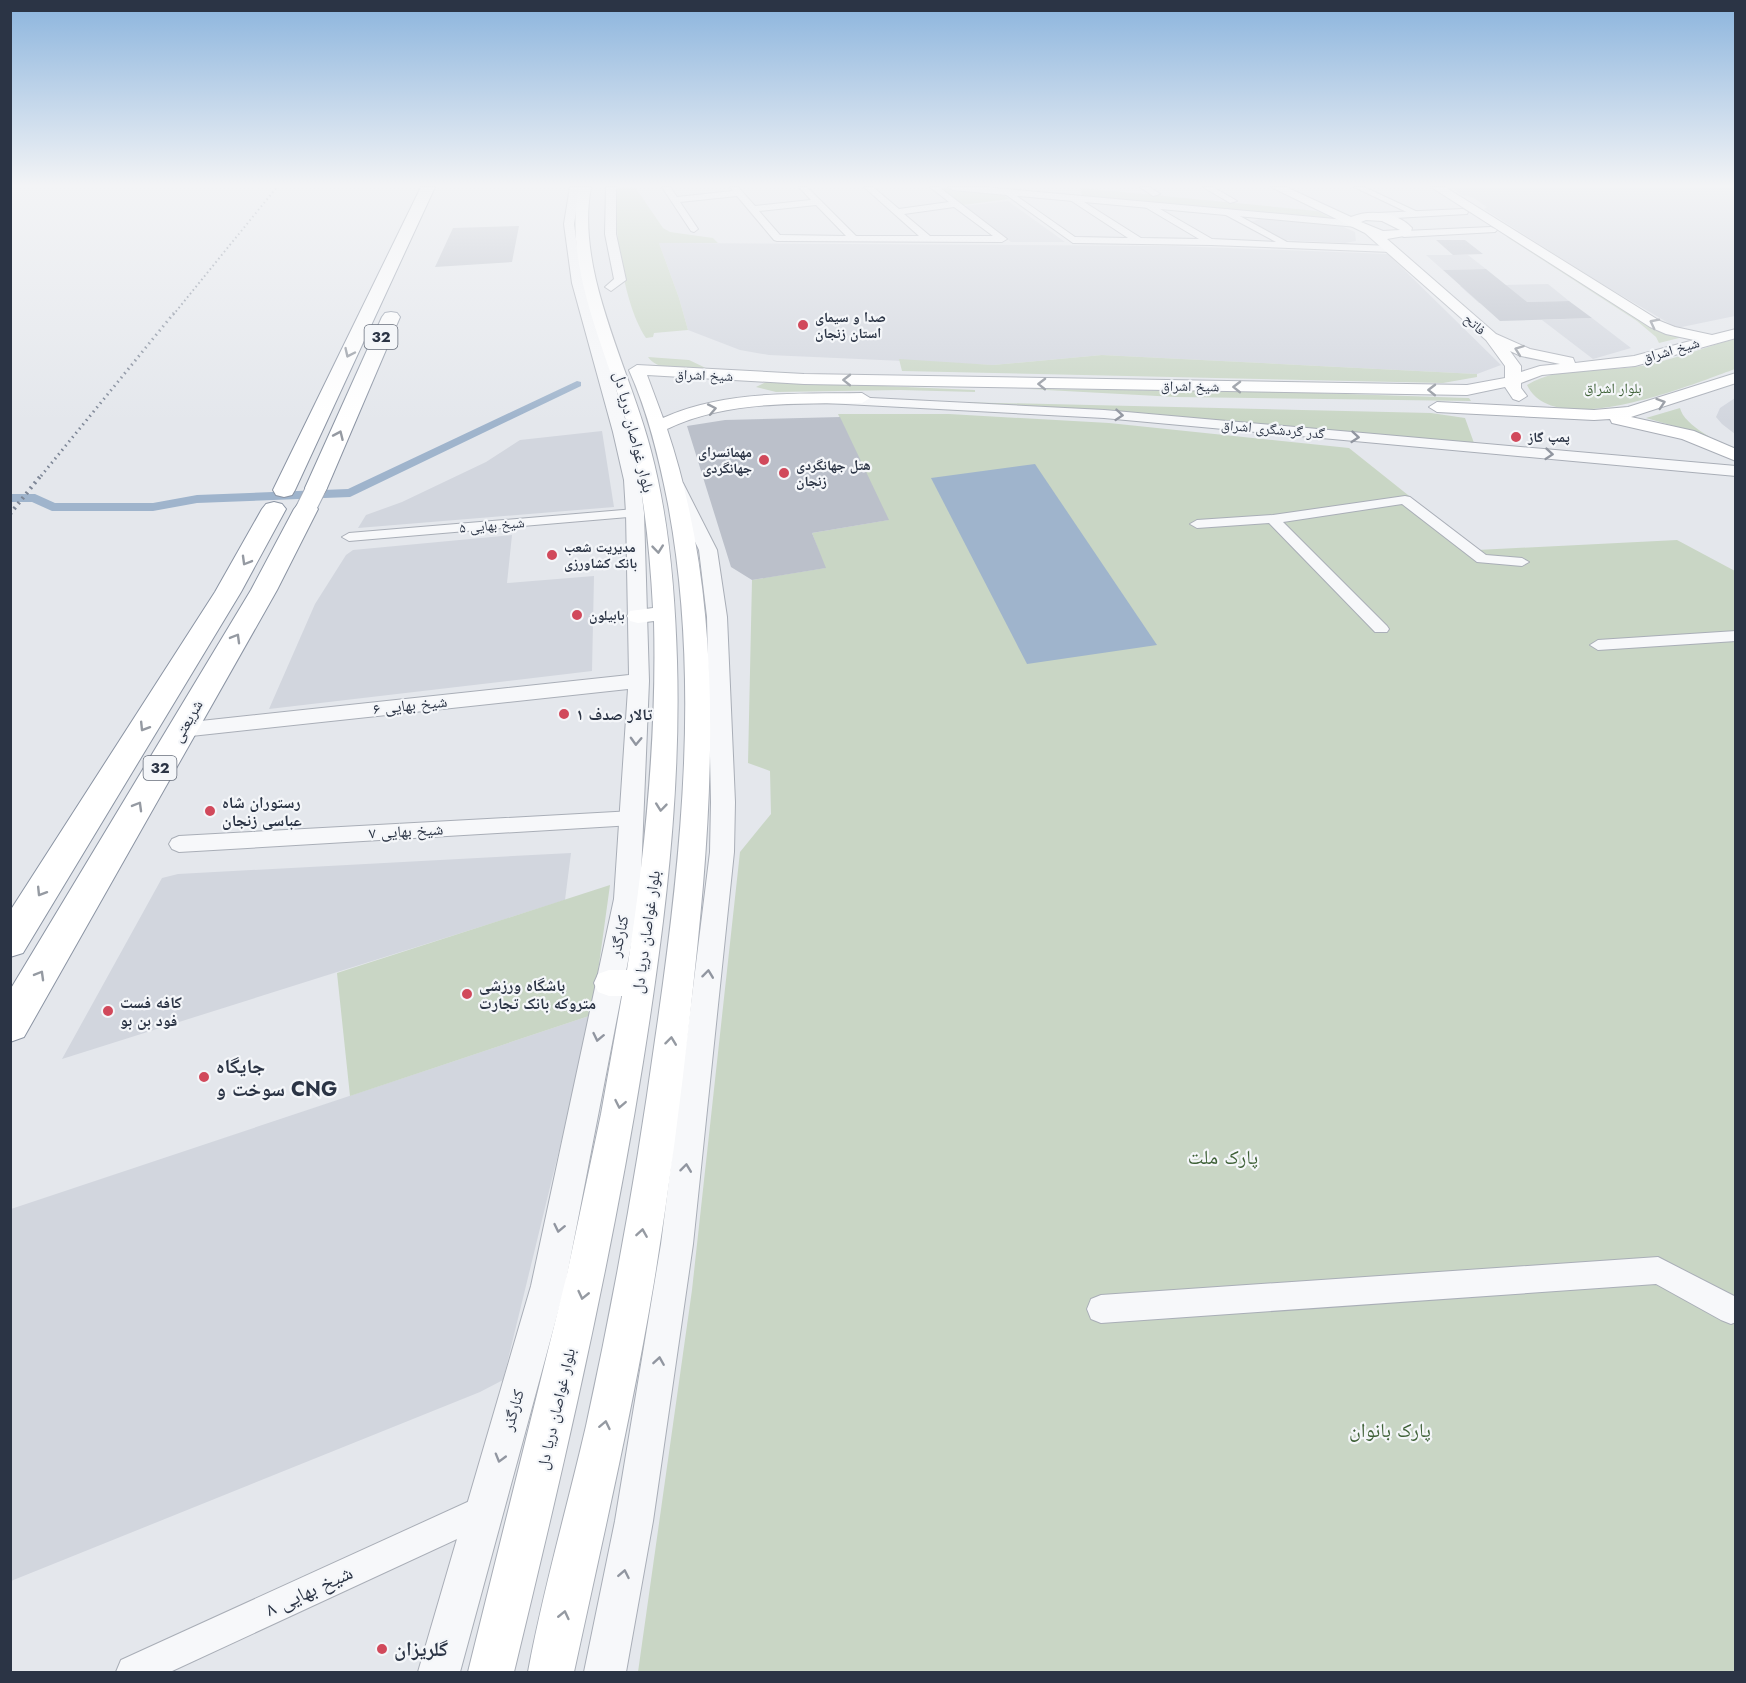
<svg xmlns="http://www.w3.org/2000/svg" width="1746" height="1683" font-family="Jost,'Noto Naskh Arabic',sans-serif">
<rect width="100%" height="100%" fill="#e4e7ec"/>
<!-- built -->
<path fill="#d2d6de" d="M 1450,187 L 1735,187 L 1735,316 L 1677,328 L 1600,283 L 1484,209 L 1487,207 L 1472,197 L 1462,195 Z
M 1008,201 L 1065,242 L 1011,242 L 964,206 Z
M 1259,219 L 1341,226 L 1355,232 L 1356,241 L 1345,243 L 1284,240 L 1251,222 Z
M 659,243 L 1174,246 L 1388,254 L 1501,365 L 1477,374 L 1102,355 L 993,365 L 769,355 L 740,350 L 688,330 L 679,298 Z
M 1426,255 L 1468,255 L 1486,269 L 1443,270 Z
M 1548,284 L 1569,301 L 1479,303 L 1460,286 Z
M 1592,318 L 1631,348 L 1593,359 L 1542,320 Z
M 1735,398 L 1735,434 L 1722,424 L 1716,417 L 1720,408 Z
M 602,431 L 614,507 L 358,528 L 366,515 L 402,502 L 486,462 L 520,440 Z
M 512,535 L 507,583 L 594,576 L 592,671 L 269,709 L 315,604 L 346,555 L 353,550 Z
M 571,853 L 565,900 L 62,1059 L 162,878 L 178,874 Z
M 592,1015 L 503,1380 L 480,1392 L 11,1581 L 11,1209 Z"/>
<!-- green -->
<path fill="#c9d6c5" d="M 617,187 L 635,187 L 663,228 L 670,232 L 713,238 L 718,243 L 659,243 L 679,298 L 688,330 L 654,333 L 653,337 L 646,338 C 623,304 613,228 617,187 Z
M 941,188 L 1002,194 L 1009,199 L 963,205 Z
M 1081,188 L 1317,211 L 1331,218 L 1082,196 Z
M 1507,237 L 1513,237 L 1683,337 L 1659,343 L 1656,337 L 1637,321 Z
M 1735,339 L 1735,369 C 1693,384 1554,442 1527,385 C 1563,363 1610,374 1650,364 C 1679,358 1707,346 1735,339 Z
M 1102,355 L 1477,374 L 1477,377 L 1443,383 L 902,371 L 899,359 L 993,365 Z
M 648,357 L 689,360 L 710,370 C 693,369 659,373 648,357 Z
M 768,381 L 975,390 L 975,392 L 900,390 L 776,392 L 756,387 Z
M 1028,389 L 1284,392 L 1469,398 L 1471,401 L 1176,397 Z
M 871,400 L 1431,413 L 1465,418 L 1474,443 L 1126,412 Z
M 1680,408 C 1684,426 1720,442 1735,452 L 1681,428 L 1646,418 Z
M 838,414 L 949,414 L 1109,423 L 1349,448 L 1477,550 L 1677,540 L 1735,571 L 1735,1672 L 638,1672 L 692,1290 L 740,852 L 771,814 L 770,771 L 748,763 L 752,580 L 825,568 L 812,533 L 888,520 Z
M 610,885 L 592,1015 L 350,1096 L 337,973 Z"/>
<!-- water -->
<path fill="#9fb4cc" d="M 1035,464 L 1157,645 L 1027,664 L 931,478 Z"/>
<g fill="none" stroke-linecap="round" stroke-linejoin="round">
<!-- canal -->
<path fill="#9fb4cc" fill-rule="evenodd" d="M 577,381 L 581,382 L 581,386 L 350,497 L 197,503 L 153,511 L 52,511 L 32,502 L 10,502 L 10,494 L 35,494 L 55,503 L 153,503 L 197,495 L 348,489 Z"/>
</g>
<!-- building -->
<path fill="#bbc0ca" d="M 519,226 L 512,262 L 435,267 L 453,228 Z
M 1436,240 L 1465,240 L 1483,254 L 1453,255 Z
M 1486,269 L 1527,302 L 1569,301 L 1592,318 L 1500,321 L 1443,270 Z
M 840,417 L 889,520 L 812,533 L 826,568 L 752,580 L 731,567 L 687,426 L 725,420 Z"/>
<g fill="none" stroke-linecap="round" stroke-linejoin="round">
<!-- minor casing -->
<g stroke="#a9aeb7" stroke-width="2">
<path id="minor" d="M 662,187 L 670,187 L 677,197 L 733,191 L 730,187 L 738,187 L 755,206 L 811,200 L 799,187 L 807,187 L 856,236 L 919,236 L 864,187 L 873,187 L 899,209 L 949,202 L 930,187 L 939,187 L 1007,239 L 1002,242 L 777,241 L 774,240 L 737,196 L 680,202 L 698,229 L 694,232 L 691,231 ZM 816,205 L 846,236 L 780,235 L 759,211 ZM 954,207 L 993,236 L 930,236 L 904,214 Z
M 1140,187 L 1150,187 L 1160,194 L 1153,196 Z
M 1203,187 L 1213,187 L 1237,201 L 1230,203 Z
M 1354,187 L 1364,187 L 1422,214 L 1415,216 Z
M 1008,190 L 1075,237 L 1128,238 L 1070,200 L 1069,198 L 1073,195 L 1141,238 L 1199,239 L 1145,207 L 1144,205 L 1148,202 L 1212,239 L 1276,242 L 1224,214 L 1223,212 L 1227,209 L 1287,242 L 1391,246 L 1396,249 L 1391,252 L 1211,245 L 1073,243 L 1005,194 L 1004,192 Z
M 1405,496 L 1410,497 L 1486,555 L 1522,558 L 1529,562 L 1522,566 L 1477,562 L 1402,504 L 1283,522 L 1387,626 L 1389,629 L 1387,632 L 1375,632 L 1269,523 L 1197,528 L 1190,524 L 1197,520 L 1273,515 Z
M 635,509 L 642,513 L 640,516 L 349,541 L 342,537 L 349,533 Z
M 1736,631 L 1736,641 L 1598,650 L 1590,645 L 1598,640 Z
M 633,811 L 640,813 L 643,818 L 640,823 L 633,825 L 179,852 L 172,849 L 169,844 L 172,839 L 179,836 Z
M 1658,1257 L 1736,1297 L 1736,1322 L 1731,1324 L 1721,1320 L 1656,1284 L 1101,1323 L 1091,1319 L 1087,1309 L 1091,1299 L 1101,1295 Z
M 485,1494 L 496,1499 L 501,1510 L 496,1521 L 170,1672 L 116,1672 L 121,1660 Z"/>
</g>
<!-- tertiary casing -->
<g stroke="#a9aeb7" stroke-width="2">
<path id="tertiary" d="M 570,187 L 580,187 L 574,224 L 577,246 L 584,283 L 629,432 L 640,480 L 644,513 L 649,681 L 640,899 L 565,1286 L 460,1672 L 418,1672 L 531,1286 L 614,899 L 628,689 L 182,737 L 174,735 L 171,730 L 174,725 L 182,723 L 629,675 L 626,513 L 624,480 L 613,432 L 572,283 L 564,224 Z
M 606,187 L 616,187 L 616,234 L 626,280 L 611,291 L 605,287 L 614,279 L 605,234 Z
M 948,187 L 984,187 L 1357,221 L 1362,224 L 1357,227 L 953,190 Z
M 1463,209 L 1468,212 L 1467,214 L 1377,219 L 1372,216 L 1377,213 Z
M 1491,227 L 1497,230 L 1495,232 L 1404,237 L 1398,234 L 1404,231 Z
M 832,396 L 1104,410 L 1736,466 L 1736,476 L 1104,418 L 827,403 L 825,400 Z
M 675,478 L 683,483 L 717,550 L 727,617 L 735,802 L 734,852 L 693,1244 L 653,1521 L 626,1672 L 584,1672 L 615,1521 L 661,1244 L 710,852 L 711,802 L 707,617 L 699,550 L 667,483 Z"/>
</g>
<!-- secondary casing -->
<g stroke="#a9aeb7" stroke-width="2">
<path id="secondary" d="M 579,187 L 591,187 C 575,272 630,368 651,451 C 669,519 675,591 677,661 C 681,796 664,930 643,1062 C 610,1268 563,1470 514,1672 L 468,1672 L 567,1274 L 601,1114 L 622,996 L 609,996 L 598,992 L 594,983 L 598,974 L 609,970 L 627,970 C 645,854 657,738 654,621 L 638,623 L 630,621 L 627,616 L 630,611 L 653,608 C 650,550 644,492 630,435 C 610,356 562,270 579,187 Z
M 1271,187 L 1286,187 L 1351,217 C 1370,209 1398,212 1412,228 L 1410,235 L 1387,239 L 1496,334 L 1530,349 L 1573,358 L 1575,363 L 1634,356 L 1694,340 L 1666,334 L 1650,327 L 1431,187 L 1445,187 L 1660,321 L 1675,327 L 1712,335 L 1736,329 L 1736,338 L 1635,366 L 1542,375 L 1521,383 L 1521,388 L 1527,396 L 1519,401 L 1513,399 L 1505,387 L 1467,395 L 804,384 L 647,375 L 663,418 C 724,390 797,394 862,393 L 870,398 L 862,403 C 797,404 727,400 667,429 C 729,613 712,817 691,1006 C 681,1098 669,1190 654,1282 C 632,1413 602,1542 574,1672 L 528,1672 C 543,1590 567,1508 586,1426 C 614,1298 637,1170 655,1040 C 681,863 701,681 668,504 C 659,458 648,412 629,370 L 637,365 L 804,374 L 1467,385 L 1505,378 L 1505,366 L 1486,340 L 1365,233 ZM 1366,220 L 1382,221 L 1400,230 L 1383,231 L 1361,222 ZM 1510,351 L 1521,356 L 1560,364 L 1540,366 L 1521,372 L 1521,366 Z
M 1736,373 L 1736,383 L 1631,417 L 1694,431 L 1736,449 L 1736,461 L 1682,439 L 1612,423 L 1610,419 L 1594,420 L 1437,412 L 1429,407 L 1437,402 L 1594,410 L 1628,407 Z"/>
</g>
<!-- primary casing -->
<g stroke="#a3abb8" stroke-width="2">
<path id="primary" d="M 316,482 L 324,483 L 327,488 L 314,514 L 306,516 L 298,514 L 295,509 L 308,483 Z"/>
</g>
<!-- trunk casing -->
<g stroke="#8b94a3" stroke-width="2">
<path id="trunk" d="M 421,187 L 435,187 L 295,490 L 292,495 L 284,497 L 276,495 L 273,490 Z
M 391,312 L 397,313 L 400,317 L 327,488 L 324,493 L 316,495 L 308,493 L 305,488 L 382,317 L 385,313 Z
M 274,502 L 282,504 L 286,509 L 241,592 L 23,953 L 10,957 L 10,911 L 215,592 L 262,509 L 266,504 Z
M 306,502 L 314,504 L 318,509 L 277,590 L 24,1037 L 10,1042 L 10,990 L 251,590 L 294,509 L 298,504 Z"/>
</g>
<!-- minor -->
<use href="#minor" fill="#f7f8fa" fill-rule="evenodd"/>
<!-- tertiary -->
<use href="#tertiary" fill="#f7f8fa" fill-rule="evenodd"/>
<!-- secondary -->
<use href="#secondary" fill="#fff" fill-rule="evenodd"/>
<!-- primary -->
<use href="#primary" fill="#fff" fill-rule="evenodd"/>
<!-- trunk -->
<use href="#trunk" fill="#fff" fill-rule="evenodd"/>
<!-- rail-far2 -->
<path stroke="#7d8696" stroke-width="2" stroke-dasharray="1.5 3" stroke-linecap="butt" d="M 173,315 L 277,187"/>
<!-- rail-far1 -->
<path stroke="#7d8696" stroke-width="3" stroke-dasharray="1.5 4" stroke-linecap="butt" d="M 41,476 L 174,313"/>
<!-- rail -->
<path stroke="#7d8696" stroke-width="4" stroke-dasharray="2 4.5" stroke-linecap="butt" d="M 10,514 L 42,474"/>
</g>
<!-- one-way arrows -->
<defs><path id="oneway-chevron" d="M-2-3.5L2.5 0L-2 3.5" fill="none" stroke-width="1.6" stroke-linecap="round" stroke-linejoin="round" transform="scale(1.5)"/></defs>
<g stroke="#959aa2">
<use href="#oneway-chevron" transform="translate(1654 323) rotate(-153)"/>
<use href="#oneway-chevron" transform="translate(1519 350) rotate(-160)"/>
<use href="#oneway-chevron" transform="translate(349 353) rotate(115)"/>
<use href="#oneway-chevron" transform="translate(847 380) rotate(-179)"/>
<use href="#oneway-chevron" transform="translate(1042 384) rotate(-179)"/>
<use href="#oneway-chevron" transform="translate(1237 387) rotate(-179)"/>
<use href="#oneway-chevron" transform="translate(1432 390) rotate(-179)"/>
<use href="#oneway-chevron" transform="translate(1661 403) rotate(-18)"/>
<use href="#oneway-chevron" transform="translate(712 409) rotate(-11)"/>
<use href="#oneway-chevron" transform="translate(339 435) rotate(-66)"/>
<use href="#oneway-chevron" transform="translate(658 549) rotate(84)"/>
<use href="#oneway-chevron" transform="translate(246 561) rotate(120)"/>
<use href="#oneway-chevron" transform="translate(236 638) rotate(-60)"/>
<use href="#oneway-chevron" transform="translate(144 727) rotate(122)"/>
<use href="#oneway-chevron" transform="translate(138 806) rotate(-60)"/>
<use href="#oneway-chevron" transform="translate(661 807) rotate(96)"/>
<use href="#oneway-chevron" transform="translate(41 892) rotate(122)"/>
<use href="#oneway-chevron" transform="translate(40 975) rotate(-60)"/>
<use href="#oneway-chevron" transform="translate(671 1041) rotate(-83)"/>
<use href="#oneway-chevron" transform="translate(620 1104) rotate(101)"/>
<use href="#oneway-chevron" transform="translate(642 1233) rotate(-81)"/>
<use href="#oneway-chevron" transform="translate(583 1295) rotate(103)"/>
<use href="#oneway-chevron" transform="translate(605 1425) rotate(-78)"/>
<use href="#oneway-chevron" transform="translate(564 1615) rotate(-77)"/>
</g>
<g stroke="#9196a0">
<use href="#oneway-chevron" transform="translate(1119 415) rotate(5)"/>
<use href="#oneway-chevron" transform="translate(1355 437) rotate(5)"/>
<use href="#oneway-chevron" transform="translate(1549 454) rotate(5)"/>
<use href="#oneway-chevron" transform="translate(636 741) rotate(92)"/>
<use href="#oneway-chevron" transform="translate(708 974) rotate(-83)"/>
<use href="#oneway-chevron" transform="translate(598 1037) rotate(102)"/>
<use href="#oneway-chevron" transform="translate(686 1168) rotate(-83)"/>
<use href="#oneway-chevron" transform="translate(559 1228) rotate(102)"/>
<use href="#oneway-chevron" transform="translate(659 1361) rotate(-81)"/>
<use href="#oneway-chevron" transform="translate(500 1458) rotate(106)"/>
<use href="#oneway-chevron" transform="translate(624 1574) rotate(-79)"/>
</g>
<!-- sky -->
<linearGradient id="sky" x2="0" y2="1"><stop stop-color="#8bb4dd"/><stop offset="0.44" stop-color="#f3f4f6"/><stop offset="1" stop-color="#f3f4f6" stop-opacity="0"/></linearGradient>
<rect width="1746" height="422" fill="url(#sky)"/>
<!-- markers -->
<g fill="#d1495b" stroke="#f4f6f9" stroke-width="2">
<circle cx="803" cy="325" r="6"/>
<circle cx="1516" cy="437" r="6"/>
<circle cx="764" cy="460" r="6"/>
<circle cx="784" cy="473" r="6"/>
<circle cx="552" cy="555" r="6"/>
<circle cx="577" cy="615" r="6"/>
<circle cx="564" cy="714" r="6"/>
<circle cx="210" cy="811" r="6"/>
<circle cx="467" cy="994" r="6"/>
<circle cx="108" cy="1011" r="6"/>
<circle cx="204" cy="1077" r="6"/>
<circle cx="382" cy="1649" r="6"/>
</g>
<g text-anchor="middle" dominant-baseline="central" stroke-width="4.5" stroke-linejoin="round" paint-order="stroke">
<!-- far-poi labels -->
<g font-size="14" font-weight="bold" fill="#2b3445" stroke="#f4f6f9" text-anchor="start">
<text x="815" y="317">صدا و سیمای<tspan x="815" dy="16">استان زنجان</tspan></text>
<text x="1528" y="437">پمپ گاز</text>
<text x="752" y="452" text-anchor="end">مهمانسرای<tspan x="752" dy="16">جهانگردی</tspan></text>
<text x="796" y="465">هتل جهانگردی<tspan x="796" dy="16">زنجان</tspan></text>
<text x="564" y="547">مدیریت شعب<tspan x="564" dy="16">بانک کشاورزی</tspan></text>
<text x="589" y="615">بابیلون</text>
</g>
<!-- far-street labels -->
<g font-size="14" fill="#2b3445" stroke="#f4f6f9">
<text transform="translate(1475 324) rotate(42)">فاتح</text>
<text transform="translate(1671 350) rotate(-16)">شیخ اشراق</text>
<text transform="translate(704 375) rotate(2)">شیخ اشراق</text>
<text transform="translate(1190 386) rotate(1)">شیخ اشراق</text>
<text transform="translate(1273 429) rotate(5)">گدر گردشگری اشراق</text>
<text transform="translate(492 525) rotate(-5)">شیخ بهایی ۵</text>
</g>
<!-- far-park labels -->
<g font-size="14" fill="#3f6138" stroke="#f4f6f9">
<text x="1613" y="388">بلوار اشراق</text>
</g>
<!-- shield labels -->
<g fill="#f4f6f9" stroke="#676e7b" stroke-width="1.5">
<rect x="364.5" y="325" width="33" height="24" rx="4.5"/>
<rect x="143.5" y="756" width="33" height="24" rx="4.5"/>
</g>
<g font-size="15" font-weight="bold" fill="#2b3445">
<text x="381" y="337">32</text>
<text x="160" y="768">32</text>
</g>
<!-- street labels -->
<g font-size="16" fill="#2b3445" stroke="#f4f6f9">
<text transform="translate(634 432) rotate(76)">بلوار غواصان دریا دل</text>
<text transform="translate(410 705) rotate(-6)">شیخ بهایی ۶</text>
<text transform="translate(187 721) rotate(-60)">شریعتی</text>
<text transform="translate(406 831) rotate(-3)">شیخ بهایی ۷</text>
<text transform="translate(646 932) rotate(-82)">بلوار غواصان دریا دل</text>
<text transform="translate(619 936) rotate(-78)">کنارگذر</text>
<text transform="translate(556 1409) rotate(-77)">بلوار غواصان دریا دل</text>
<text transform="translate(513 1410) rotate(-74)">کنارگذر</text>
</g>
<!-- poi labels -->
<g font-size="16" font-weight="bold" fill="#2b3445" stroke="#f4f6f9" text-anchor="start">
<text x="576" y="714">تالار صدف ۱</text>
<text x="222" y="802">رستوران شاه<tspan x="222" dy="18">عباسی زنجان</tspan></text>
<text x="479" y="985">باشگاه ورزشی<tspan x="479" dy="18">متروکه بانک تجارت</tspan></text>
<text x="120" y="1002">کافه فست<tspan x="120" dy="18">فود بن بو</tspan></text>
</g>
<!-- near-poi labels -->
<g font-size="20" font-weight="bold" fill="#2b3445" stroke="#f4f6f9" text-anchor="start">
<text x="216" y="1066">جایگاه<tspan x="216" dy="23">سوخت و CNG</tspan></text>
<text x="394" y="1649">گلریزان</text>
</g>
<!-- near-park labels -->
<g font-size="20" fill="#3f6138" stroke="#f4f6f9">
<text x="1223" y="1157">پارک ملت</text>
<text x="1390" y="1430">پارک بانوان</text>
</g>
<!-- near-street labels -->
<g font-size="20" fill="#2b3445" stroke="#f4f6f9">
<text transform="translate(309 1591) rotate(-25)">شیخ بهایی ۸</text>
</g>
</g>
<!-- border -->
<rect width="1746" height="1683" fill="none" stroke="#2b3445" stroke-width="24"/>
</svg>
